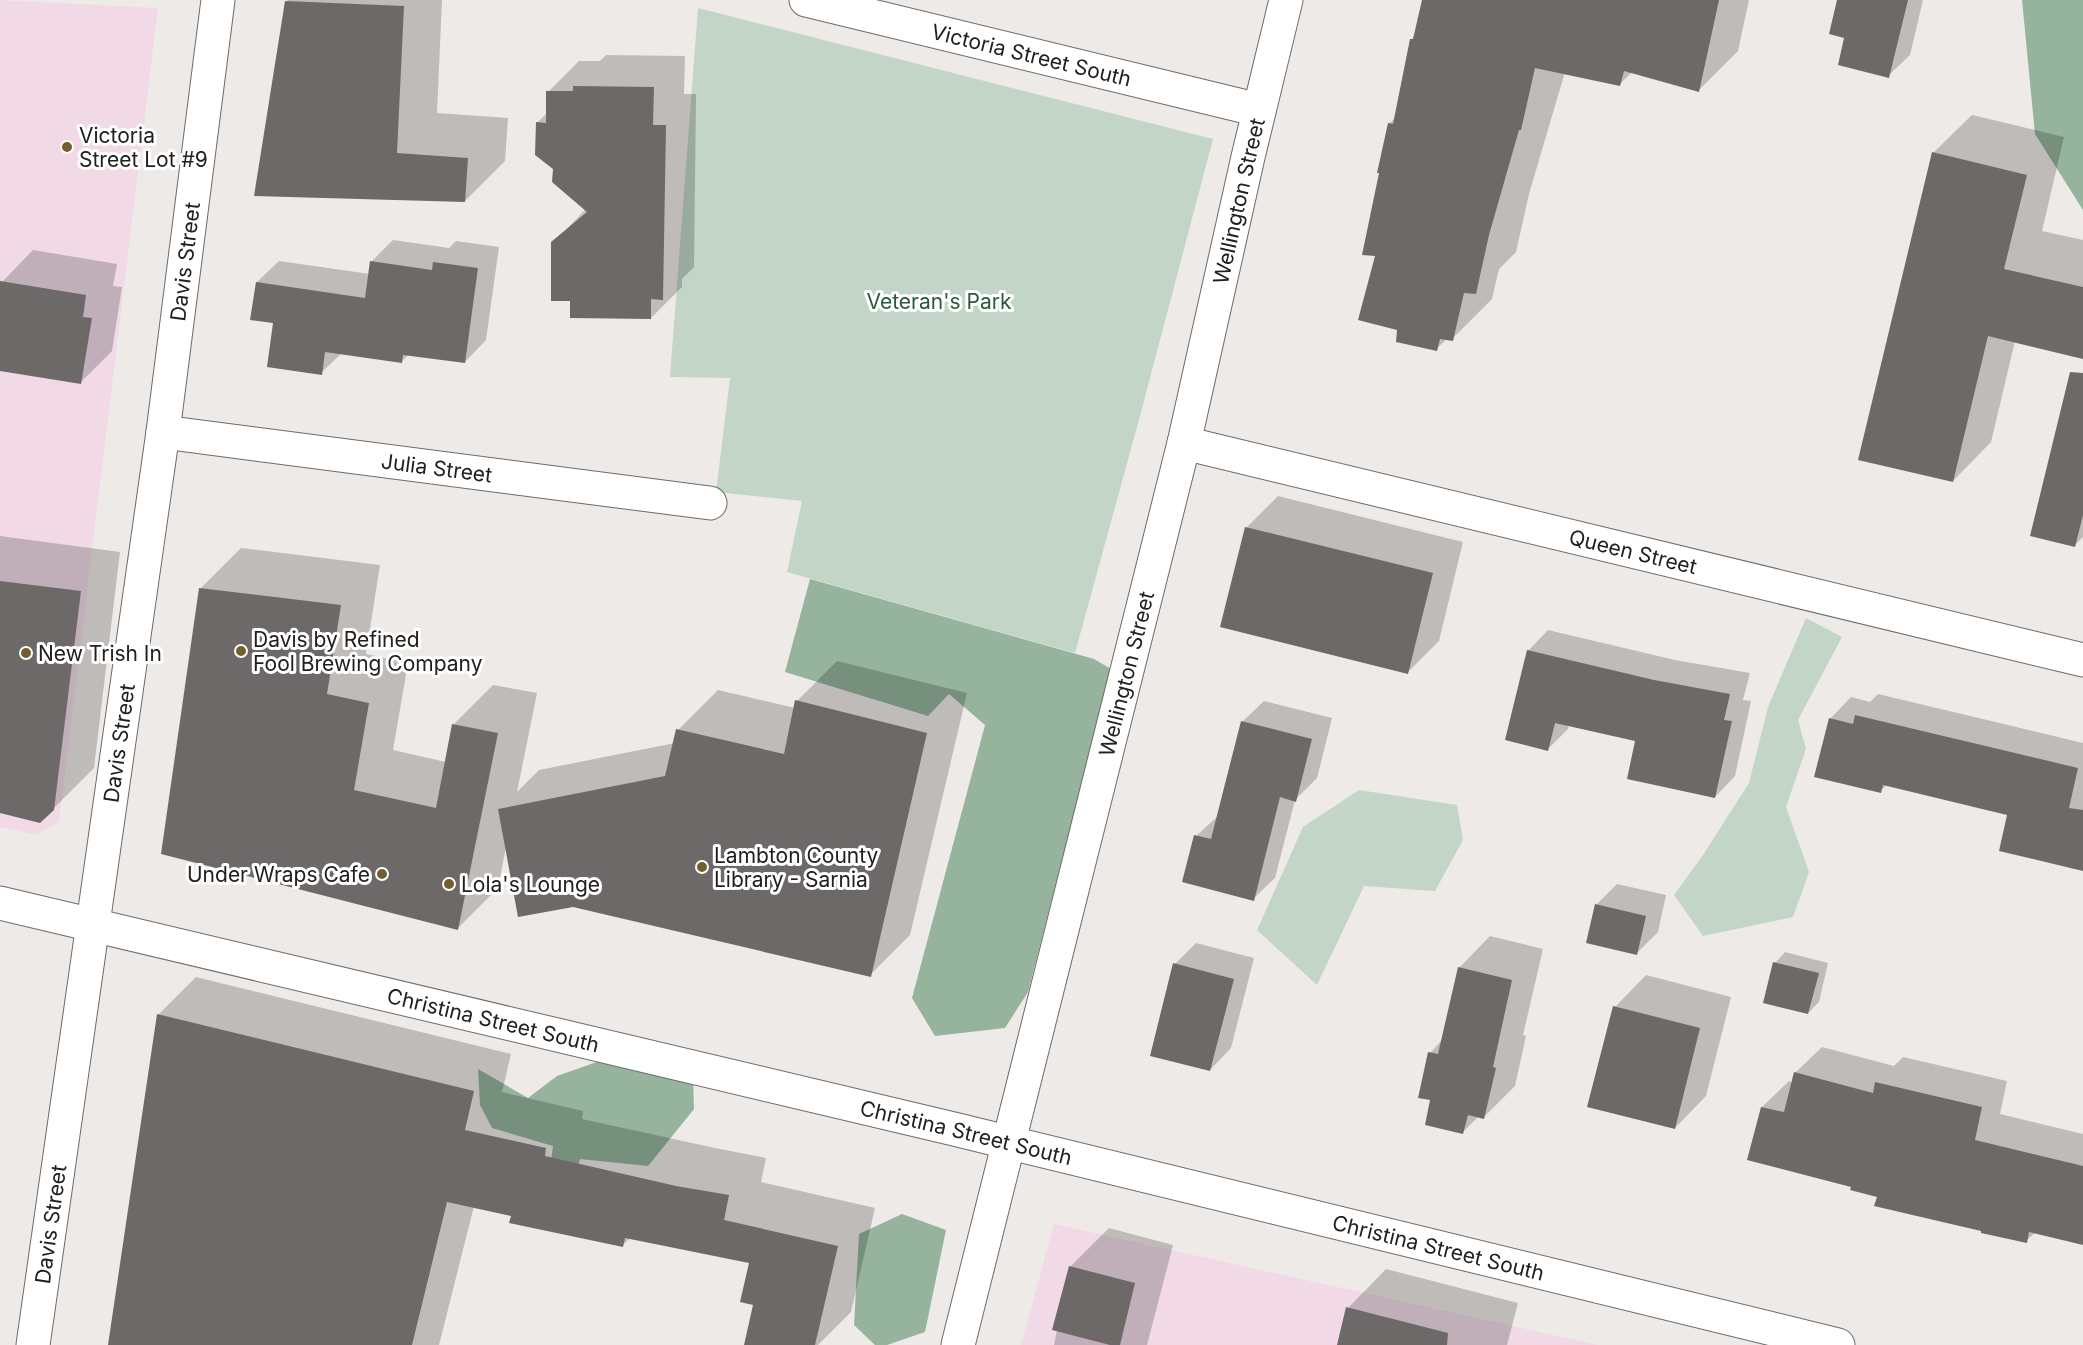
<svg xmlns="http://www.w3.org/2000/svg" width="2083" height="1345" font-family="Inter,sans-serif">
<rect width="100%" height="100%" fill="#eeeae8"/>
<!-- commercial -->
<path fill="#f1dae6" d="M 0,0 L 158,8 L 59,822 L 36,835 L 0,827 Z
M 1054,1224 L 1598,1345 L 1021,1345 Z"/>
<!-- green -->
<path fill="#c2d5c7" d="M 698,8 L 1213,139 L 1140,416 L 1075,653 L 787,572 L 802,501 L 716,492 L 730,378 L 670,377 Z
M 1806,618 L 1842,637 L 1798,720 L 1806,749 L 1786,807 L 1809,872 L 1793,917 L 1703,936 L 1674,895 L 1703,855 L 1749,783 L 1768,707 Z
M 1359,790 L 1457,805 L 1463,840 L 1435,891 L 1364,886 L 1317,985 L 1257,930 L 1303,827 Z"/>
<!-- forest -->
<path fill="#95b39d" d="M 2022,0 L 2083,0 L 2083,210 L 2035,134 Z
M 810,579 L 1094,659 L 1111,669 L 1028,992 L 1005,1028 L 935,1036 L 912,998 L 985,725 L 949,694 L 928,716 L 785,672 Z
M 608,1058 L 693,1078 L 694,1109 L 648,1166 L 580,1159 L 574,1183 L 550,1169 L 553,1146 L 492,1128 L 480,1105 L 478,1069 L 528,1098 L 557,1076 Z
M 902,1214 L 946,1230 L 925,1332 L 887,1345 L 875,1345 L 854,1325 L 859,1234 Z"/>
<!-- shadow -->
<path fill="#0003" d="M 288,0 L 442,0 L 437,113 L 508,118 L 505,161 L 465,201 L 256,195 L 286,2 Z
M 1424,0 L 1749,0 L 1738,51 L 1698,91 L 1632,72 L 1620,84 L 1565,72 L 1529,194 L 1516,252 L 1499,269 L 1492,299 L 1452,339 L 1447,339 L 1436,349 L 1399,329 L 1377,255 L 1389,124 L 1396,117 L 1412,39 L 1415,36 Z
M 1840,0 L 1923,0 L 1910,55 L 1888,76 Z
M 606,55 L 685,56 L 684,94 L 696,94 L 694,267 L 682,279 L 682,287 L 651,318 L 572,300 L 553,243 L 586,209 L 554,168 L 537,123 L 547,113 L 548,92 L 579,61 L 600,61 Z
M 1972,115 L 2064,137 L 2042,231 L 2083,240 L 2083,352 L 2015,341 L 1991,442 L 1953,481 L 1933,153 Z
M 393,240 L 449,248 L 456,241 L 499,247 L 486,340 L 465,362 L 409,354 L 402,361 L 342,353 L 321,373 L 275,322 L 257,282 L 279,261 L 370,274 L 371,262 Z
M 33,250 L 117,264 L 113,286 L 122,287 L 112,351 L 80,383 L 0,370 L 0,293 L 2,282 Z
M 2083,375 L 2083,537 L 2075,545 Z
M 1278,496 L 1463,542 L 1439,641 L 1408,672 L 1222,626 L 1247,527 Z
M 0,536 L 120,552 L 94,768 L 53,809 L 0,812 Z
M 241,548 L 380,565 L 366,654 L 408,663 L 393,750 L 446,762 L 453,725 L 493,685 L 537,693 L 517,792 L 539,770 L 675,743 L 678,730 L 718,690 L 795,708 L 797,701 L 837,661 L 967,693 L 910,935 L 870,975 L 506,847 L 498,888 L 458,928 L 201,588 Z
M 1548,630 L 1675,660 L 1750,673 L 1743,700 L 1751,701 L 1735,776 L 1715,797 L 1637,740 L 1569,724 L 1568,729 L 1548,749 L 1528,651 Z
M 1878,694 L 2083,743 L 2083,843 L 2009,814 L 1887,785 L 1880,791 L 1830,719 L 1851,697 L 1870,702 Z
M 1264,701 L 1332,718 L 1317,778 L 1295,800 L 1275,878 L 1253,899 L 1196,836 L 1219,815 L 1242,722 Z
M 1617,884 L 1666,895 L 1658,932 L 1637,953 L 1596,905 Z
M 1490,936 L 1543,949 L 1523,1035 L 1526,1036 L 1515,1086 L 1484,1117 L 1479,1116 L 1463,1132 L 1432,1099 L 1430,1053 L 1442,1040 L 1459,968 Z
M 1196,943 L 1254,958 L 1231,1048 L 1210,1070 L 1175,964 Z
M 1785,952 L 1828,963 L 1819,1002 L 1808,1013 L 1775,963 Z
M 1646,975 L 1731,997 L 1706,1096 L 1675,1128 L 1615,1007 Z
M 196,977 L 511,1054 L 502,1092 L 583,1111 L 582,1119 L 715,1148 L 766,1158 L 761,1182 L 875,1208 L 851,1312 L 818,1345 L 749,1345 L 755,1304 L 751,1262 L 630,1238 L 623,1245 L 512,1215 L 474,1206 L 439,1345 L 110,1345 L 158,1015 Z
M 1822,1047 L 1894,1066 L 1903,1057 L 2007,1081 L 2000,1114 L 2083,1134 L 2083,1243 L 2036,1232 L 2026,1241 L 1878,1196 L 1853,1186 L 1762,1107 L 1789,1081 L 1793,1083 L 1795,1073 Z
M 1109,1228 L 1173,1245 L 1147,1345 L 1054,1345 L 1070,1267 Z
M 1386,1269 L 1518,1303 L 1507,1345 L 1338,1345 L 1348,1308 Z"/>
<!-- building -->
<path fill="#6d6968" d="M 1422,0 L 1719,0 L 1699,92 L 1624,71 L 1620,86 L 1535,68 L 1521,130 L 1519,130 L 1489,235 L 1476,294 L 1464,293 L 1453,341 L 1440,339 L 1437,351 L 1396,342 L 1397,330 L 1358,320 L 1375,256 L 1362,255 L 1379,173 L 1377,173 L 1388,123 L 1393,124 L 1410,39 L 1413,39 Z
M 1837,0 L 1908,0 L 1889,78 L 1838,65 L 1844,38 L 1829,34 Z
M 285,1 L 404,6 L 397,153 L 468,158 L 465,202 L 254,196 Z
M 573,86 L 654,87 L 653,125 L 666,125 L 663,300 L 651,299 L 651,319 L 570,318 L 570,301 L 551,301 L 551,242 L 587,212 L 552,182 L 553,169 L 535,155 L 536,122 L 546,123 L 546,91 L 573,91 Z
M 1932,152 L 2027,175 L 2004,269 L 2083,287 L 2083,359 L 1988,336 L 1953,482 L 1858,460 Z
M 370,261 L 432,270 L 433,262 L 478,268 L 465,363 L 403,355 L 402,363 L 325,352 L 322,375 L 267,367 L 273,323 L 250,320 L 256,282 L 365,298 Z
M 0,281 L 86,295 L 83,317 L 92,318 L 81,384 L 0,371 Z
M 2070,372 L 2083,373 L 2083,515 L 2075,547 L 2030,536 Z
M 1245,527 L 1433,573 L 1408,674 L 1220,627 Z
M 0,581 L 81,591 L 54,810 L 40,823 L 0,813 Z
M 199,588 L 341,605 L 327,694 L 369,703 L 354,790 L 436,808 L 452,724 L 498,733 L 458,930 L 161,854 Z
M 1527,650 L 1654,680 L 1730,694 L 1724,720 L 1732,721 L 1715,798 L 1627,779 L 1635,741 L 1555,723 L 1548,751 L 1505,740 Z
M 795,700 L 927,733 L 871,977 L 573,907 L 518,917 L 498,809 L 665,776 L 676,729 L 784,754 Z
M 1855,715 L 2078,768 L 2069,808 L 2083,810 L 2083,871 L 1999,851 L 2007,815 L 1883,785 L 1881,793 L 1814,777 L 1829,718 L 1853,724 Z
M 1241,721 L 1312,739 L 1296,802 L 1280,797 L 1254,901 L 1182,882 L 1194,835 L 1211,839 Z
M 1595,904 L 1646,916 L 1637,955 L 1586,943 Z
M 1773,962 L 1819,973 L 1808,1014 L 1763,1003 Z
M 1173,963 L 1234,979 L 1210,1071 L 1150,1056 Z
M 1458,967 L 1512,980 L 1493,1067 L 1496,1068 L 1484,1119 L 1468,1115 L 1463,1134 L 1425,1125 L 1430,1100 L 1418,1098 L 1428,1052 L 1438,1054 Z
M 1613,1006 L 1700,1028 L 1675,1129 L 1587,1107 Z
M 157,1014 L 474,1091 L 465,1130 L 546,1148 L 545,1156 L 676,1186 L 729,1195 L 724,1220 L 838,1246 L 815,1345 L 744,1345 L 753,1305 L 740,1302 L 749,1263 L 625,1238 L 623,1247 L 509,1223 L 511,1216 L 447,1202 L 412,1345 L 108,1345 Z
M 1794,1072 L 1873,1093 L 1875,1082 L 1982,1107 L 1975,1140 L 2083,1166 L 2083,1245 L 2029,1232 L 2027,1243 L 1981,1233 L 1981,1231 L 1874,1206 L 1877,1197 L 1850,1190 L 1851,1187 L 1747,1160 L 1761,1107 L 1784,1112 Z
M 1069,1266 L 1135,1283 L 1120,1345 L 1110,1345 L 1052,1330 Z
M 1346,1307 L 1448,1333 L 1447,1345 L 1337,1345 Z"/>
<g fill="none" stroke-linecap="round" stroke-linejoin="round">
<!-- minor casing -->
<g stroke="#6d6a68" stroke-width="35">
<g id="minor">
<path id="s1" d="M 806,0 L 1259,110"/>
<path id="s2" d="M 163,432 L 710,503"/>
<path id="s3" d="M 1184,443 L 2083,660"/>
<path id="s4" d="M 33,1345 L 163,432 L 218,0"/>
</g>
</g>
<!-- tertiary casing -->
<g stroke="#6d6a68" stroke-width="35">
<g id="tertiary">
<path id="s5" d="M 0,903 L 958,1130 L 1838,1345"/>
<path id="s6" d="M 958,1345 L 1184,443 L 1248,157 L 1286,0"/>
</g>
</g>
<!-- minor -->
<use href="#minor" stroke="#fff" stroke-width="33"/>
<!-- tertiary -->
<use href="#tertiary" stroke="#fff" stroke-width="33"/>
</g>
<!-- markers -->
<g fill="#735e2e" stroke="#fff" stroke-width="2">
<circle cx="67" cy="147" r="6"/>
<circle cx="241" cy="651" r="6"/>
<circle cx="26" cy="653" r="6"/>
<circle cx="702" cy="867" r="6"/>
<circle cx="382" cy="874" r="6"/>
<circle cx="449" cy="884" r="6"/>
</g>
<g text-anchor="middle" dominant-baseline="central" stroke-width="6" stroke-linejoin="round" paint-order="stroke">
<!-- street labels -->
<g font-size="21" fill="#21201f" stroke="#fff">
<text stroke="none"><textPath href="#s1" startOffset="232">Victoria Street South</textPath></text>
<text stroke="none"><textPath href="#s6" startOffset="1178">Wellington Street</textPath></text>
<text stroke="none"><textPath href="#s4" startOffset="1094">Davis Street</textPath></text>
<text stroke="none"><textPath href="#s2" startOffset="276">Julia Street</textPath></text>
<text stroke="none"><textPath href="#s3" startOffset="462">Queen Street</textPath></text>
<text stroke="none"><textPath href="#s6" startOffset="692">Wellington Street</textPath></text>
<text stroke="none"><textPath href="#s4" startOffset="608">Davis Street</textPath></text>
<text stroke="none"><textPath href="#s5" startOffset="507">Christina Street South</textPath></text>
<text stroke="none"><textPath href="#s5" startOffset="993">Christina Street South</textPath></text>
<text stroke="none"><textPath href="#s4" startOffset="122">Davis Street</textPath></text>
<text stroke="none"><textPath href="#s5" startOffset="1479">Christina Street South</textPath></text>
</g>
<!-- poi labels -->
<g font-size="21" fill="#21201f" stroke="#fff" text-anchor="start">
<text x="79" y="135">Victoria<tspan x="79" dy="24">Street Lot #9</tspan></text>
<text x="253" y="639">Davis by Refined<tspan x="253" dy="24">Fool Brewing Company</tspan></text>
<text x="38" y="653">New Trish In</text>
<text x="714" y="855">Lambton County<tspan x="714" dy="24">Library - Sarnia</tspan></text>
<text x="370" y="874" text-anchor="end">Under Wraps Cafe</text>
<text x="461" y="884">Lola's Lounge</text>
</g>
<!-- park labels -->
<g font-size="21" fill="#295a3b" stroke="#fff">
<text x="939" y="301">Veteran's Park</text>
</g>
</g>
</svg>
